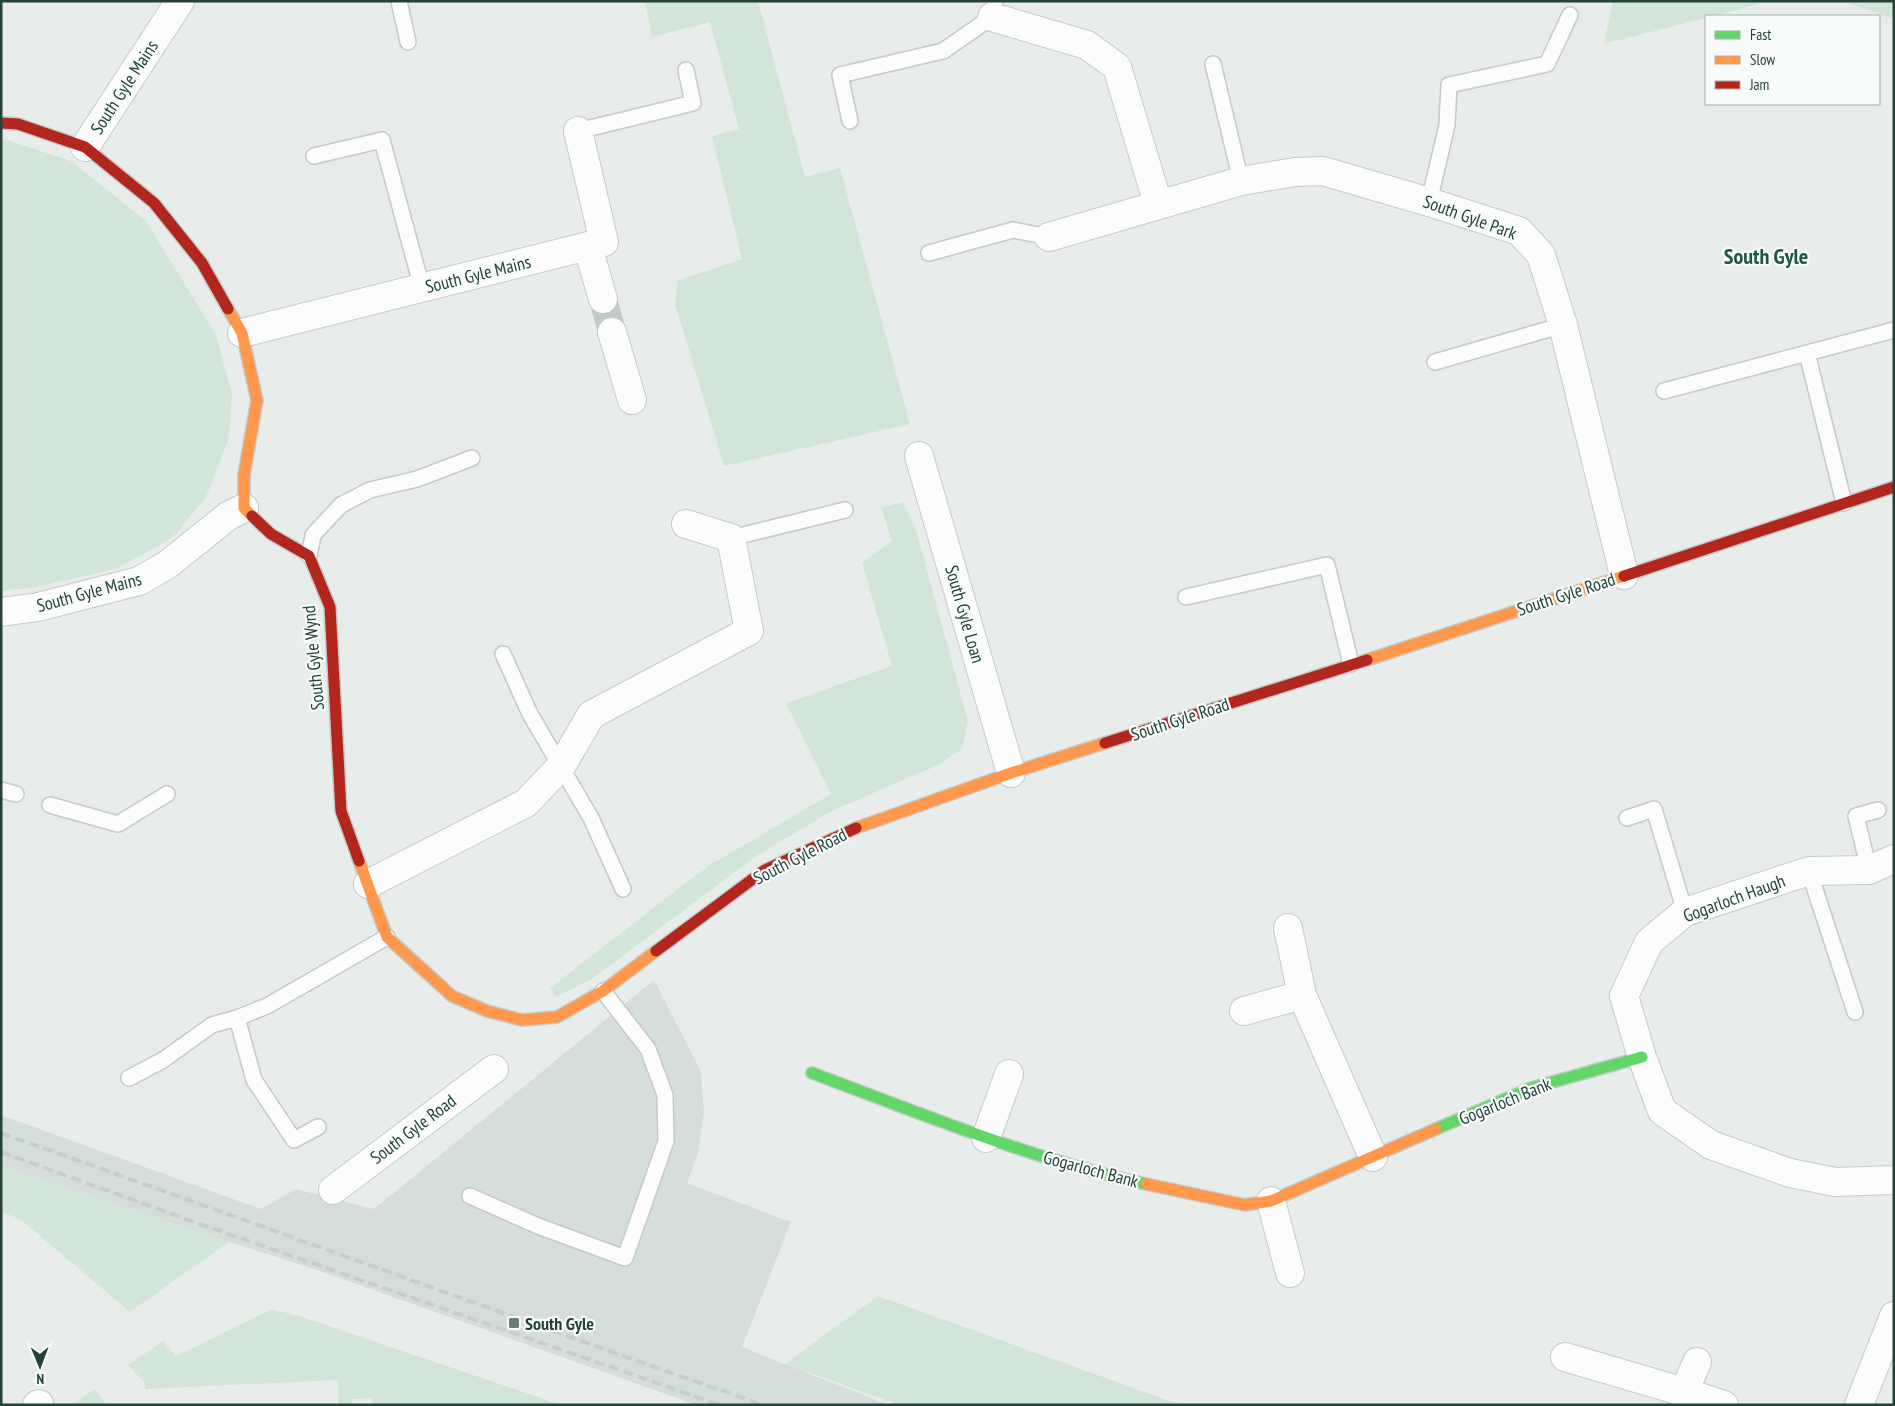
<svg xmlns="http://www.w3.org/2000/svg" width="1895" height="1406" font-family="'PT Sans Narrow',sans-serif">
<rect width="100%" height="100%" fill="#e8edeb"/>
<!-- built -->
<path fill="#d6dedb" d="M 654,980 L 701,1072 L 704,1112 L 698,1154 L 687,1183 L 791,1222 L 742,1347 L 889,1405 L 697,1405 L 314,1269 L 176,1225 L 1,1166 L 1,1115 L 261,1209 L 296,1189 L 374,1209 Z"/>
<!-- green -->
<path fill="#d1e6d8" d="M 645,1 L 758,1 L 805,177 L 840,168 L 910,424 L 724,466 L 675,304 L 678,280 L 742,259 L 712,136 L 739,129 L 710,22 L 652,37 Z
M 1613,1 L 1770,1 L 1715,16 L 1706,16 L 1706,18 L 1604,44 Z
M 1841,1 L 1894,1 L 1894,19 Z
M 1,138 L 71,161 L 146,221 L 216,335 L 232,394 L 229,438 L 206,497 L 173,537 L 118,568 L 37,587 L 1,591 Z
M 903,502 L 915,526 L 968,721 L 962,749 L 936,766 L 832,811 L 758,855 L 592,979 L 556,997 L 550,988 L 687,882 L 710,865 L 831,794 L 786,703 L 892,666 L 862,563 L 892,541 L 881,508 Z
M 1,1166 L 229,1242 L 130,1312 L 20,1219 L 1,1212 Z
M 878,1296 L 1181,1405 L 899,1405 L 785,1364 Z
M 272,1309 L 299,1316 L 562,1405 L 373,1405 L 372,1398 L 352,1399 L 352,1405 L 339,1405 L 338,1380 L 145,1389 L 145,1383 L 128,1365 L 163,1341 L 176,1356 Z
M 94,1389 L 107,1405 L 73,1405 Z"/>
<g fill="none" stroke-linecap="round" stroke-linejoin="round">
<!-- street-tunnel -->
<path stroke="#c1cbc8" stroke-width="28" stroke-dasharray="28 14" stroke-linecap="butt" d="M 603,299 L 612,332"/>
<!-- lane casing -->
<g stroke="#c5cac8" stroke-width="18">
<path id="lane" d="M 399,1 L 408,42
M 1213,64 L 1241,181
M 850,121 L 840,75 L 943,51 L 992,17 L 995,1
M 578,131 L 693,103 L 686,70
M 314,156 L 382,140 L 422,288
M 1429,202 L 1447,125 L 1449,85 L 1547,64 L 1570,15
M 929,253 L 1013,230 L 1049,237
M 1807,353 L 1844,503
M 1435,362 L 1563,325
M 1664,391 L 1894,330
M 731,538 L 845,510
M 309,556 L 313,535 L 341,505 L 370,490 L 417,479 L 472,458
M 1186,597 L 1327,565 L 1351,664
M 503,654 L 530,714 L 591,818 L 623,889
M 1,790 L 16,794
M 50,805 L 118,824 L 167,794
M 1627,818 L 1654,809 L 1685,912
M 1869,870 L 1856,816 L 1878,810
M 1809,871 L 1855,1012
M 237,1018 L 254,1080 L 294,1140 L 318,1127
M 129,1078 L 163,1060 L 212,1025 L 237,1018 L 267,1006 L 387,937
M 470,1196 L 538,1226 L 625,1258 L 666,1141 L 665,1095 L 648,1049 L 603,991"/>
</g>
<!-- street casing -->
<g stroke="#c5cac8" stroke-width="30">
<path id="street" d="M 992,17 L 1087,45 L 1117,67 L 1158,204
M 85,147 L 180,1
M 1049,237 L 1241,181 L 1295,172 L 1323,171 L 1429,202 L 1519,231 L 1541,255 L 1563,325 L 1624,575
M 588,247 L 603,299
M 612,332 L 632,400
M 242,333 L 604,242 L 578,131
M 919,456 L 1011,773
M 1,612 L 38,607 L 139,581 L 167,565 L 228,516 L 244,508
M 1894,859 L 1869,870 L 1809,871 L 1685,912 L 1649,942 L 1624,996 L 1642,1057 L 1662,1111 L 1711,1145 L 1790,1173 L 1835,1182 L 1894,1180
M 368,884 L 526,803 L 562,765 L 591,715 L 749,631 L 731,538 L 686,524
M 1288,928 L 1302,995 L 1373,1157
M 1244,1011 L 1302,995
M 986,1138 L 1009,1074
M 333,1190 L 494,1069
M 1271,1201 L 1290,1273
M 1565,1357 L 1684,1392 L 1697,1362
M 1684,1392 L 1724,1405
M 37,1405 L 39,1404
M 1859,1405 L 1894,1316"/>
</g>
<!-- fast casing -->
<g stroke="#c3cbc8" stroke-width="14">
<path id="fast" d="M 812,1073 C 922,1114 1031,1159 1146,1184
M 1436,1129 L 1531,1088 L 1642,1057"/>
</g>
<!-- slow casing -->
<g stroke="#c3cbc8" stroke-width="14">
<path id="slow" d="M 228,309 L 242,333 L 257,400 L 244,475 L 244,508 L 252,516
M 1367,660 L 1624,576
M 856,828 L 1011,773 L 1105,743
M 359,861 L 387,937 L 452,996 L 487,1011 L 522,1020 L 557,1017 L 603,991 L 656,951
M 1146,1184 L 1245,1205 L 1271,1201 L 1436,1129"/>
</g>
<!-- jam casing -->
<g stroke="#c3cbc8" stroke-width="14">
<path id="jam" d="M 1,123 L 18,124 L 85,147 L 154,203 L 202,263 L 228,309
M 252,516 L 271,534 L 309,556 L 330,607 L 341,811 L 359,861
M 1624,576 L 1894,487
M 1105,743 L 1367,660
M 656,951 L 765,870 L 856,828"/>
</g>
<!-- lane -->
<use href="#lane" stroke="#fcfcfc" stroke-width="15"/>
<!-- street -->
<use href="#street" stroke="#fcfcfc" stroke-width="28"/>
<!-- fast -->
<use href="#fast" stroke="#63d668" stroke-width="11"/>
<!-- slow -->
<use href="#slow" stroke="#ff974d" stroke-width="11"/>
<!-- jam -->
<use href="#jam" stroke="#b3261e" stroke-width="11"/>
<!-- rail -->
<path stroke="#c9cdcc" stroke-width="4" stroke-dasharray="10 5" stroke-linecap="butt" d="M 1,1133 C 255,1223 508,1316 763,1405
M 1,1152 L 197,1223 L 720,1405"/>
</g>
<!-- markers -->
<rect fill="#697e78" stroke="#f7fbf9" stroke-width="2" x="508" y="1317" width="12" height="12" rx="2.5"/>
<g text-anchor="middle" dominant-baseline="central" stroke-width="4.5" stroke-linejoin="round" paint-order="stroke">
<!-- street labels -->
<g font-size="18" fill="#24423a" stroke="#f7fbf9">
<text transform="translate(124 87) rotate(-57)">South Gyle Mains</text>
<text transform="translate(1470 217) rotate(20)">South Gyle Park</text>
<text transform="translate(478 274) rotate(-14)">South Gyle Mains</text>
<text transform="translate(89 592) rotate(-15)">South Gyle Mains</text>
<text transform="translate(1566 594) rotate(-18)">South Gyle Road</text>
<text transform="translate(965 614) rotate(74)">South Gyle Loan</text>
<text transform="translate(313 658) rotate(-95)">South Gyle Wynd</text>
<text transform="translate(1180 719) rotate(-18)">South Gyle Road</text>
<text transform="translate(800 856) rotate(-27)">South Gyle Road</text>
<text transform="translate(1734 898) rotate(-20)">Gogarloch Haugh</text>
<text transform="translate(1505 1101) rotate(-22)">Gogarloch Bank</text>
<text transform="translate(413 1129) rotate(-37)">South Gyle Road</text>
<text transform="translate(1091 1169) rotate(15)">Gogarloch Bank</text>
</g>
<!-- poi labels -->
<g font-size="18" font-weight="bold" fill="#24423a" stroke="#f7fbf9" text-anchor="start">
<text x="525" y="1323">South Gyle</text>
</g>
<!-- district labels -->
<g font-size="22" font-weight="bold" fill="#1f5548" stroke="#f7fbf9">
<text x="1766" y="256">South Gyle</text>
</g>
</g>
<!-- border -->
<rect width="1895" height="1406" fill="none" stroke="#24423a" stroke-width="5"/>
<!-- legend -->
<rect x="1705" y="15" width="175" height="90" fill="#f7fbf9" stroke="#a3b1ad"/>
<rect x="1715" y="31" width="25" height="8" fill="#63d668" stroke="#a3b1ad"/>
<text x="1750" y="40" font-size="15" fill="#24423a">Fast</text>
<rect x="1715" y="56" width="25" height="8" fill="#ff974d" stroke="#a3b1ad"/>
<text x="1750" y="65" font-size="15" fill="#24423a">Slow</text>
<rect x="1715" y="81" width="25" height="8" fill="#b3261e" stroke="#a3b1ad"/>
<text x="1750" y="90" font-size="15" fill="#24423a">Jam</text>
<!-- north arrow -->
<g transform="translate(40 1366) rotate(179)" stroke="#f7fbf9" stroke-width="4" paint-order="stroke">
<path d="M0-4L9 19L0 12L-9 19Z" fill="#24423a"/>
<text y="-8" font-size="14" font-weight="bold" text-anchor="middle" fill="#24423a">N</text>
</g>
</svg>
